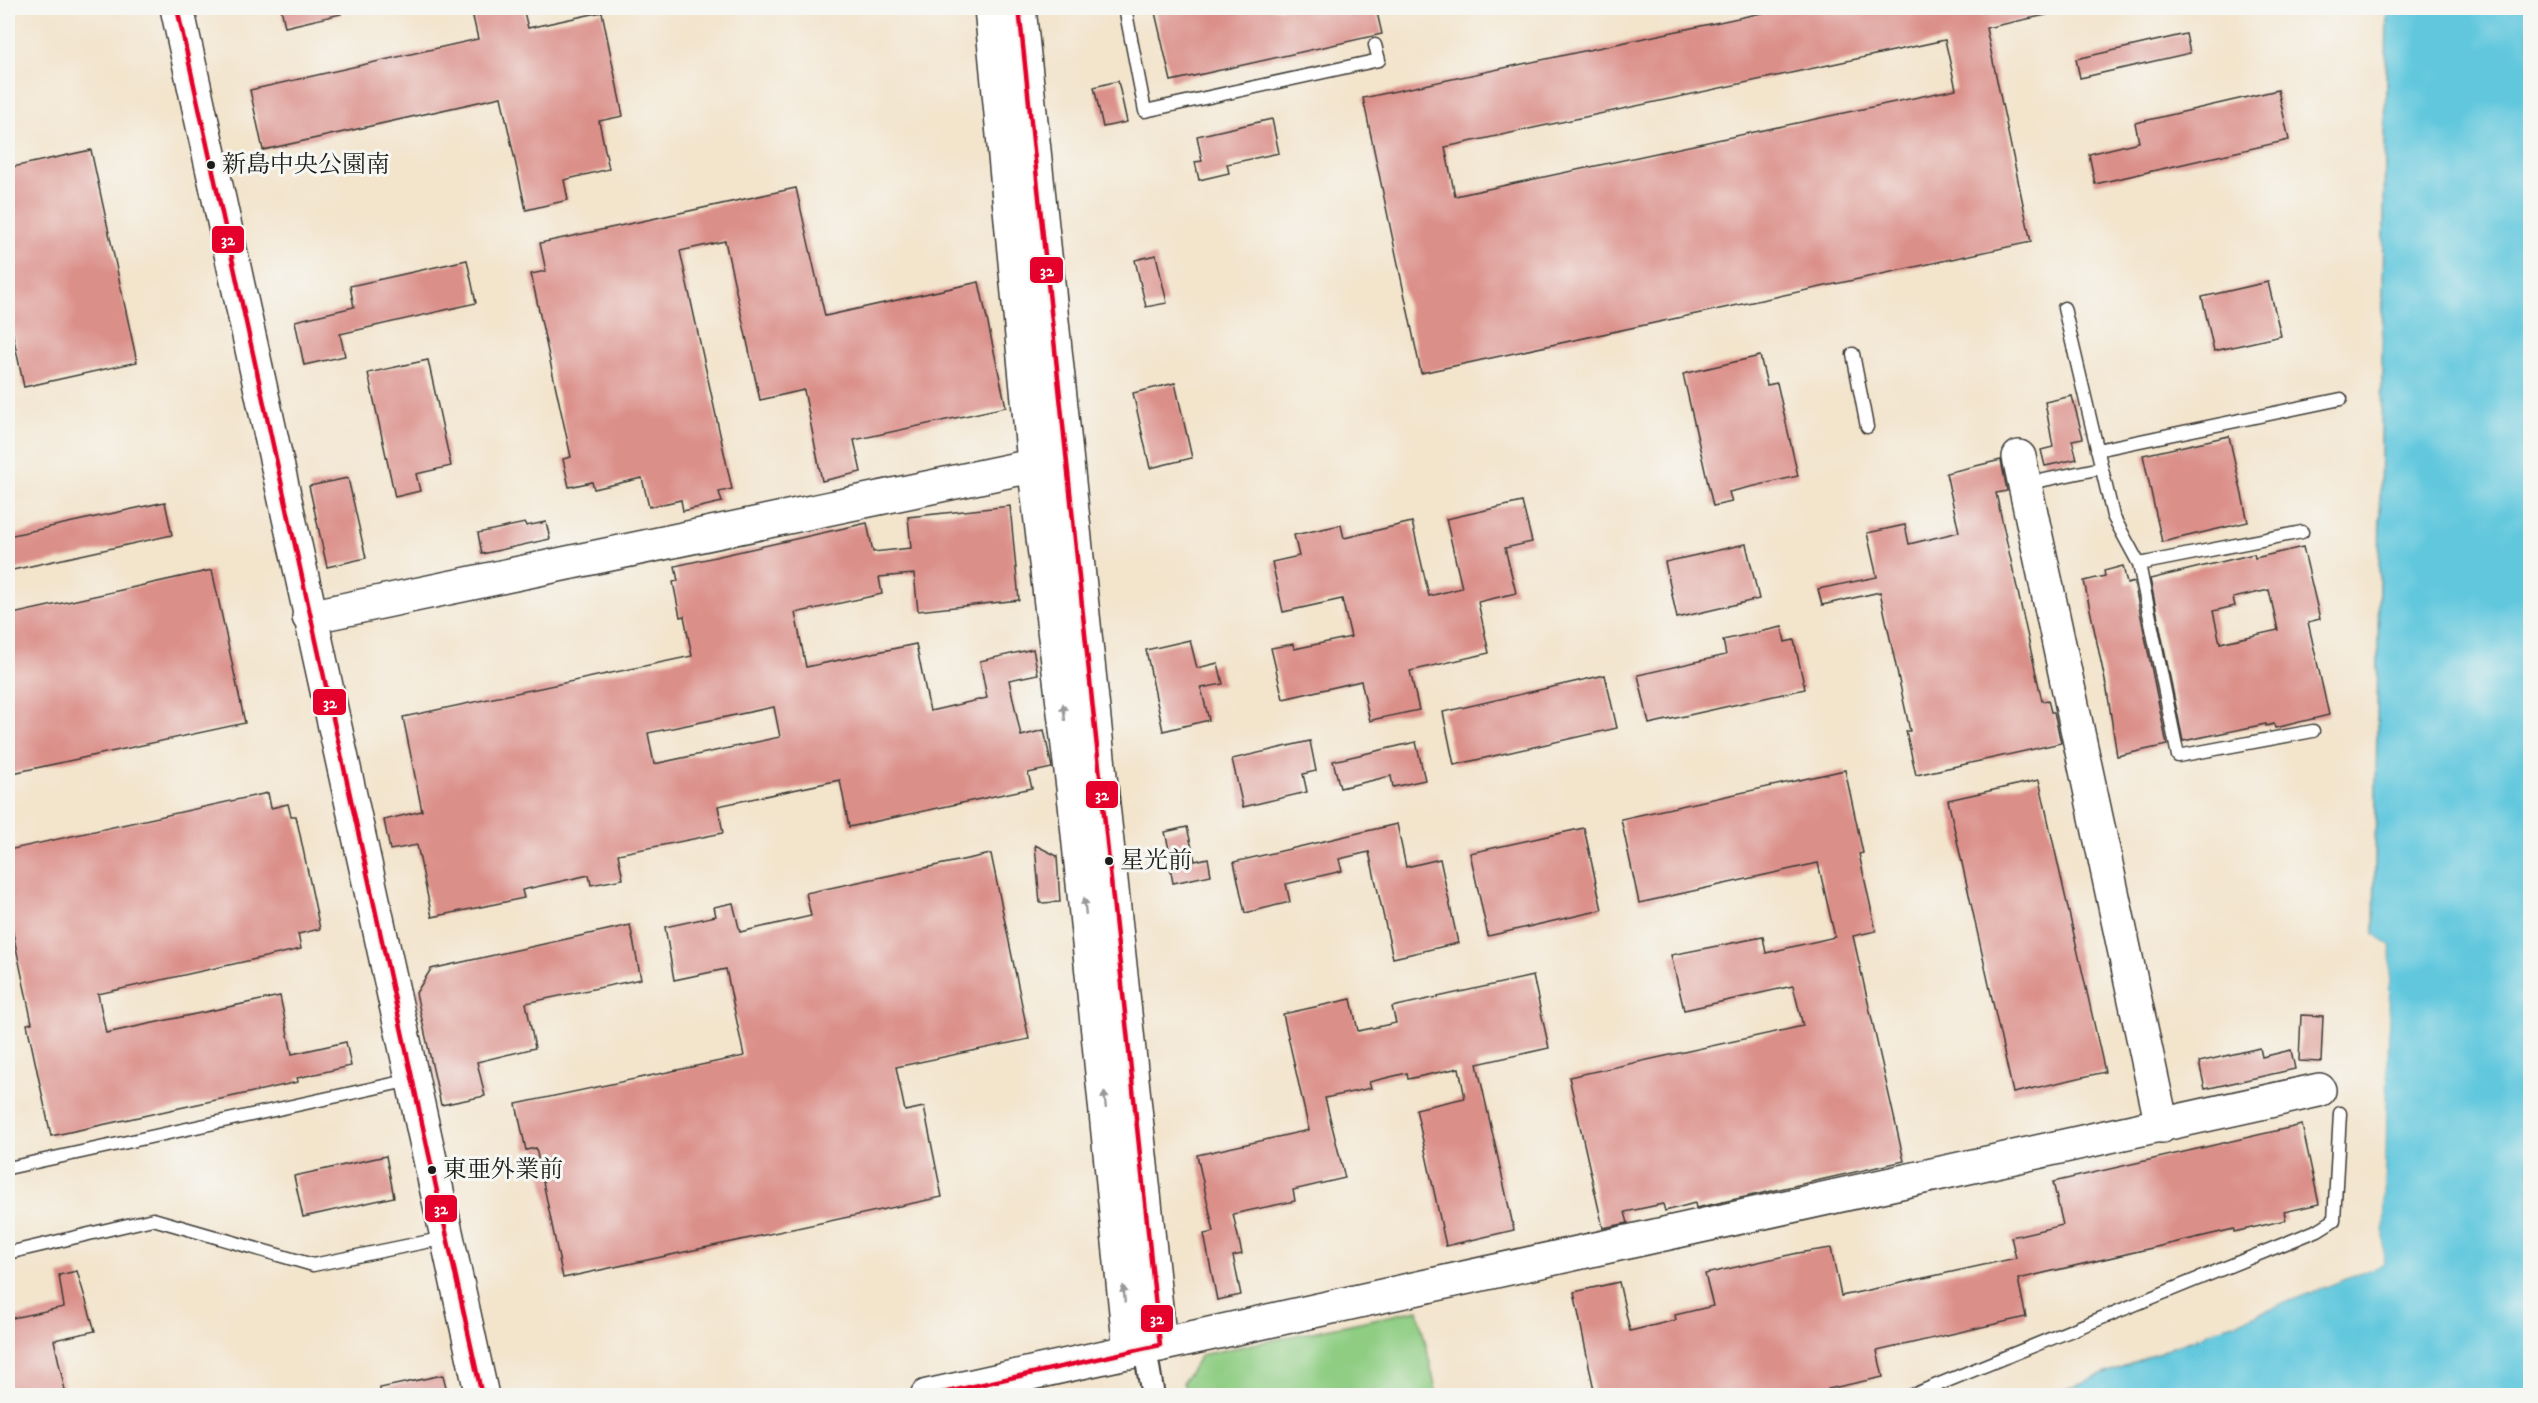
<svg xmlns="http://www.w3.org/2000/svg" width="2538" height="1403" font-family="'IM FELL DW Pica','Noto Serif JP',serif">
<rect width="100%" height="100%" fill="#f6f6f2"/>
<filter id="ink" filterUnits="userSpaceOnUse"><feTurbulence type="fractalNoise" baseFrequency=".0167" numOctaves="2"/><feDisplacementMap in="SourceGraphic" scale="12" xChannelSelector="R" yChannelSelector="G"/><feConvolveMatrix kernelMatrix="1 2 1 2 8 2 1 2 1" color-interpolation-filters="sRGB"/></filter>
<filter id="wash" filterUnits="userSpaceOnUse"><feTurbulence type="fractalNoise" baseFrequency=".008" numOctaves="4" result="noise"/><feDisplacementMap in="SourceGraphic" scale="24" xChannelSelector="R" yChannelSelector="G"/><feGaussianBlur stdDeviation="1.35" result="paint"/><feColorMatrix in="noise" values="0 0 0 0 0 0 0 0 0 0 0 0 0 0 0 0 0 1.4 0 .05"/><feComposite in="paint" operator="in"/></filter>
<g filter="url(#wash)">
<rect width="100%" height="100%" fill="#f3e4cc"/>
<!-- green -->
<path fill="#8fcd83" stroke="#567450" stroke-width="1.5" d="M 1418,1310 L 1437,1395 L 1186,1395 L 1183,1382 L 1201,1355 Z"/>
<!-- water -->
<path fill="#60c7dd" stroke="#3e727c" stroke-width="1.5" d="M 2387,8 L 2530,8 L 2530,1395 L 2048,1396 L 2383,1264 L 2390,946 L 2374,934 Z"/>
<!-- pier -->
<path fill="#f3e4cc" d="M 2374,934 L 2390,946 L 2383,1264 L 2045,1396 L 2380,1262 L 2387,948 L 2372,936 Z"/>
<g id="blocks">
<!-- building -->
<path fill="#db8f89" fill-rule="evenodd" d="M 281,8 L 341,8 L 341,14 L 285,27 Z
M 471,8 L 523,8 L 528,28 L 602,12 L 623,116 L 599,121 L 609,169 L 564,180 L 568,200 L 526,210 L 501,97 L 263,150 L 250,90 L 478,39 Z
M 1154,8 L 1376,8 L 1382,34 L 1171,81 Z
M 1785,8 L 2045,8 L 2046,15 L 1986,28 L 2031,242 L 1421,373 L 1363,98 ZM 1945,40 L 1956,89 L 1455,196 L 1445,147 Z
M 2186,34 L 2190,53 L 2080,78 L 2076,59 Z
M 1118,81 L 1127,122 L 1103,127 L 1094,87 Z
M 2278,90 L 2289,140 L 2095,184 L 2089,154 L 2139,142 L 2135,123 Z
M 1272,119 L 1279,153 L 1227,164 L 1229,173 L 1199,180 L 1195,162 L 1202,161 L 1197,136 Z
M 91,150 L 137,362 L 24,387 L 8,312 L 8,168 Z
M 796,188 L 825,316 L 979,282 L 1006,407 L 854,440 L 861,472 L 822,481 L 804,390 L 760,400 L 725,241 L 680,251 L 732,489 L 719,492 L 722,502 L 683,511 L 681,500 L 649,507 L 642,478 L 594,489 L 592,482 L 569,487 L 563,459 L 571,457 L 531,274 L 546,271 L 540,243 Z
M 1156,255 L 1167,303 L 1146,307 L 1135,260 Z
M 467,260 L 476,303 L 340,334 L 345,356 L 304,365 L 295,321 L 354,307 L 350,286 Z
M 2268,282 L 2281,336 L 2214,351 L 2202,297 Z
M 1760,356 L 1767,385 L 1777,383 L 1798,476 L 1729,492 L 1732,502 L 1713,506 L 1683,374 Z
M 428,360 L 451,466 L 416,474 L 420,491 L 395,497 L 368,373 Z
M 1175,383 L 1192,458 L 1150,468 L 1133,393 Z
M 2072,396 L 2083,438 L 2072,440 L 2077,459 L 2045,466 L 2041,450 L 2053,447 L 2045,402 Z
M 2229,436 L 2248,522 L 2162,542 L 2143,455 Z
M 2001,460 L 2007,491 L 1996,493 L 2042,701 L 2048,700 L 2051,712 L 2054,712 L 2061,743 L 1916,775 L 1906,731 L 1910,731 L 1880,592 L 1822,605 L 1818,589 L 1877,577 L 1867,533 L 1905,525 L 1909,544 L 1959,532 L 1946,473 Z
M 348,478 L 366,558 L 327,567 L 309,486 Z
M 165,502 L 172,535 L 8,571 L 8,536 Z
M 1522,502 L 1532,542 L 1505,548 L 1516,593 L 1478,602 L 1489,653 L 1410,671 L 1419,710 L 1376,719 L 1370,721 L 1361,681 L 1283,699 L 1271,648 L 1293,644 L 1294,649 L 1351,637 L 1342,599 L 1283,612 L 1272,562 L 1299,556 L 1294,535 L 1341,525 L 1344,538 L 1412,522 L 1429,596 L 1462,588 L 1446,519 Z
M 1010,506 L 1019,600 L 918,611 L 914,574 L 879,577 L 882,594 L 795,613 L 806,667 L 916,644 L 930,711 L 987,698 L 980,661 L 1033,649 L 1038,674 L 1009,680 L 1021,736 L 1044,730 L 1052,768 L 1028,773 L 1032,788 L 849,827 L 840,780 L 718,806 L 723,833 L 618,854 L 623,879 L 591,885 L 589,875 L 522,890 L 524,898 L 432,917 L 417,845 L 390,850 L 384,820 L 422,811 L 403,717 L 692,656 L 684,616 L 680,617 L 673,582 L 678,581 L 675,566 L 867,523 L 873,552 L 911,548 L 908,517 ZM 774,707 L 780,737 L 654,764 L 648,733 Z
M 546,522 L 550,539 L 482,554 L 478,533 L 525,523 L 526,526 Z
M 1746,544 L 1759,599 L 1677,618 L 1665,562 Z
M 2303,547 L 2320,619 L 2308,622 L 2329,715 L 2275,728 L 2274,724 L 2266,726 L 2266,724 L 2183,741 L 2150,579 L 2254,554 L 2255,558 ZM 2269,590 L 2278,630 L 2220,643 L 2213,611 L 2235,606 L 2233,598 Z
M 2123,566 L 2127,584 L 2134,582 L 2167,745 L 2117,756 L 2107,690 L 2084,581 L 2105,576 L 2104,571 Z
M 212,570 L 245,723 L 8,774 L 8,615 Z
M 1782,627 L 1785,642 L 1794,640 L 1805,689 L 1649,724 L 1638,675 L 1726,655 L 1723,640 Z
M 1190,640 L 1197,668 L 1218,663 L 1223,684 L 1201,688 L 1209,720 L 1163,731 L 1146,650 Z
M 1605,675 L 1617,728 L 1454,765 L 1443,712 Z
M 1310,741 L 1316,771 L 1303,774 L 1307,792 L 1243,807 L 1232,759 Z
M 1416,742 L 1425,780 L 1393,787 L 1391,776 L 1340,788 L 1333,761 Z
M 1845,770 L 1863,853 L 1859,854 L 1876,931 L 1853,936 L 1904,1161 L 1696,1208 L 1695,1203 L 1665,1211 L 1663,1204 L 1625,1212 L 1628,1223 L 1603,1228 L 1569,1077 L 1803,1026 L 1793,986 L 1684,1010 L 1671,955 L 1763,937 L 1766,953 L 1835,937 L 1818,863 L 1639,903 L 1621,819 Z
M 2039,780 L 2105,1072 L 2013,1093 L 1948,800 Z
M 268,793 L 271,808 L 288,804 L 291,816 L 296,816 L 320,929 L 298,934 L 301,949 L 98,994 L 106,1033 L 280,996 L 292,1054 L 346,1042 L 351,1066 L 297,1078 L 298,1082 L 51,1136 L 27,1024 L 32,1023 L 8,910 L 8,850 Z
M 1397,824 L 1406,867 L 1440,859 L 1458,943 L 1393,958 L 1369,852 L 1339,859 L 1342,871 L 1286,884 L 1290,902 L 1245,913 L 1234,862 Z
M 1187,827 L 1195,861 L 1208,858 L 1211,875 L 1173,883 L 1170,867 L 1173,866 L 1165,832 Z
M 1584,828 L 1602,910 L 1488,936 L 1470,853 Z
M 1035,845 L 1057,856 L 1060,902 L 1040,903 Z
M 991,854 L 1029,1039 L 896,1067 L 905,1111 L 924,1107 L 942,1197 L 563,1278 L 536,1148 L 526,1150 L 516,1104 L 744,1056 L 726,969 L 674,980 L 665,927 L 716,916 L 714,907 L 733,903 L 740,932 L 811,916 L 806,893 Z
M 630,925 L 641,979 L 526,1003 L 535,1048 L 477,1062 L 485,1096 L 441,1105 L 416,993 L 431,969 Z
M 1533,976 L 1549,1048 L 1477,1064 L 1514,1230 L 1446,1246 L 1416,1109 L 1465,1098 L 1459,1068 L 1408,1079 L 1407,1073 L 1369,1082 L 1371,1088 L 1325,1098 L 1345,1178 L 1293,1190 L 1295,1201 L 1233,1214 L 1242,1254 L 1233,1256 L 1241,1295 L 1217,1300 L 1204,1234 L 1214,1232 L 1197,1155 L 1309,1130 L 1283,1014 L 1351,999 L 1358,1031 L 1396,1023 L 1392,1007 Z
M 2301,1015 L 2323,1016 L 2321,1062 L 2299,1061 Z
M 2260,1048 L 2262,1057 L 2291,1050 L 2295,1069 L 2205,1089 L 2199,1062 Z
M 2302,1125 L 2319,1204 L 2284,1212 L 2286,1220 L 2234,1232 L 2234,1229 L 2018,1279 L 2026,1317 L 1877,1351 L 1883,1377 L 1828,1389 L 1829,1393 L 1819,1395 L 1595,1395 L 1574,1292 L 1619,1282 L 1630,1331 L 1676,1320 L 1675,1315 L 1713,1306 L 1705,1274 L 1798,1253 L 1831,1248 L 1841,1296 L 2016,1258 L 2011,1237 L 2063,1225 L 2053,1182 Z
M 386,1156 L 394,1197 L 303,1217 L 294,1176 Z
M 77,1271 L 95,1331 L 54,1340 L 66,1395 L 8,1395 L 8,1319 L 64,1307 L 59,1275 Z
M 443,1375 L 448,1395 L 380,1395 L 380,1388 Z"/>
</g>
</g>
<g filter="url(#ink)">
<use href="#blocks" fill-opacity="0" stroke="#3c3a36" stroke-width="1.5"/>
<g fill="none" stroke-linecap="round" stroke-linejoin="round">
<!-- lane casing -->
<g stroke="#3c3a36" stroke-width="15">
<path id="lane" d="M 1125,8 L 1145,111 L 1379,60 L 1375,45
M 2064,308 L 2113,516 L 2139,564 L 2302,532
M 1853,354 L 1867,427
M 2097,450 L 2341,399
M 2026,484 L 2101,468
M 2139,564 L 2178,756 L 2313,731
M 8,1168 L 411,1080
M 8,1253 L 153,1219 L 313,1265 L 445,1238
M 1910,1396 L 2318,1230 L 2334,1220 L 2340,1113"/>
</g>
<!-- street casing -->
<g stroke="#3c3a36" stroke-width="26">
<path id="street" d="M 1145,1349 L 1153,1396"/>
</g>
<!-- secondary casing -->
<g stroke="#3c3a36" stroke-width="36">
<path id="secondary" d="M 177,8 L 482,1396
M 991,8 L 1034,463 L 1075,804 L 1130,1352
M 1019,8 L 1160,1345
M 2019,457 L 2162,1126
M 309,617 L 1056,461
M 927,1396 L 2319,1090"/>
</g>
<!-- lane -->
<use href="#lane" stroke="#fff" stroke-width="12"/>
<!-- street -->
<use href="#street" stroke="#fff" stroke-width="22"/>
<!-- secondary -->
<use href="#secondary" stroke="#fff" stroke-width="33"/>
<!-- bus-1 casing -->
<g stroke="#f6f6f2" stroke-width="9">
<path id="bus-1" d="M 177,8 L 482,1396
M 929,1396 L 1160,1345 L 1019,8"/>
</g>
<!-- bus-1 -->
<use href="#bus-1" stroke="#e4002b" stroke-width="4.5"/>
</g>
<!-- one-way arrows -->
<defs><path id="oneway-solid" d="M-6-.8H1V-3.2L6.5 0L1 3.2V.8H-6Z" transform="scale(1.5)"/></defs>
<g fill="#999">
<use href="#oneway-solid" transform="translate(1064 712) rotate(-97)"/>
<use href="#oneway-solid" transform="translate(1085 906) rotate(-96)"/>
<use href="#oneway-solid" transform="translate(1105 1100) rotate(-96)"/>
<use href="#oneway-solid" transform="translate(1124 1294) rotate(-96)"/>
</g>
</g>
<!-- markers -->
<g fill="#1c1c1c" stroke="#f6f6f2" stroke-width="2">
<circle cx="211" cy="165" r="5"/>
<circle cx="1109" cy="861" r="5"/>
<circle cx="432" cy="1170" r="5"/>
</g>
<g text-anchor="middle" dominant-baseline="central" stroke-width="6" stroke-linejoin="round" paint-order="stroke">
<!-- bus labels -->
<g font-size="24" fill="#1c1c1c" stroke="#f6f6f2" text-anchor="start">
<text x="222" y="165">新島中央公園南</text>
<text x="1120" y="861">星光前</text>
<text x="443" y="1170">東亜外業前</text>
</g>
</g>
<g stroke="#f6f6f2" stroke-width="2">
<rect x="211" y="225" width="34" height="29" rx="6" fill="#e4002b"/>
<rect x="1029" y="256" width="35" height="28" rx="6" fill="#e4002b"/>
<rect x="312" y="688" width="35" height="28" rx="6" fill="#e4002b"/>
<rect x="1085" y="780" width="34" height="29" rx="6" fill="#e4002b"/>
<rect x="424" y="1194" width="34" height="29" rx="6" fill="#e4002b"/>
<rect x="1140" y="1304" width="34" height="29" rx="6" fill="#e4002b"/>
</g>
<g font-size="16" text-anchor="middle" font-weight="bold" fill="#fff">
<text x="228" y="245">32</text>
<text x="1047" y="276">32</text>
<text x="330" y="708">32</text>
<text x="1102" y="800">32</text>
<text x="441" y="1214">32</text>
<text x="1157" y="1324">32</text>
</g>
<!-- margin -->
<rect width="2538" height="1403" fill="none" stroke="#f6f6f2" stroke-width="30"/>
</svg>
